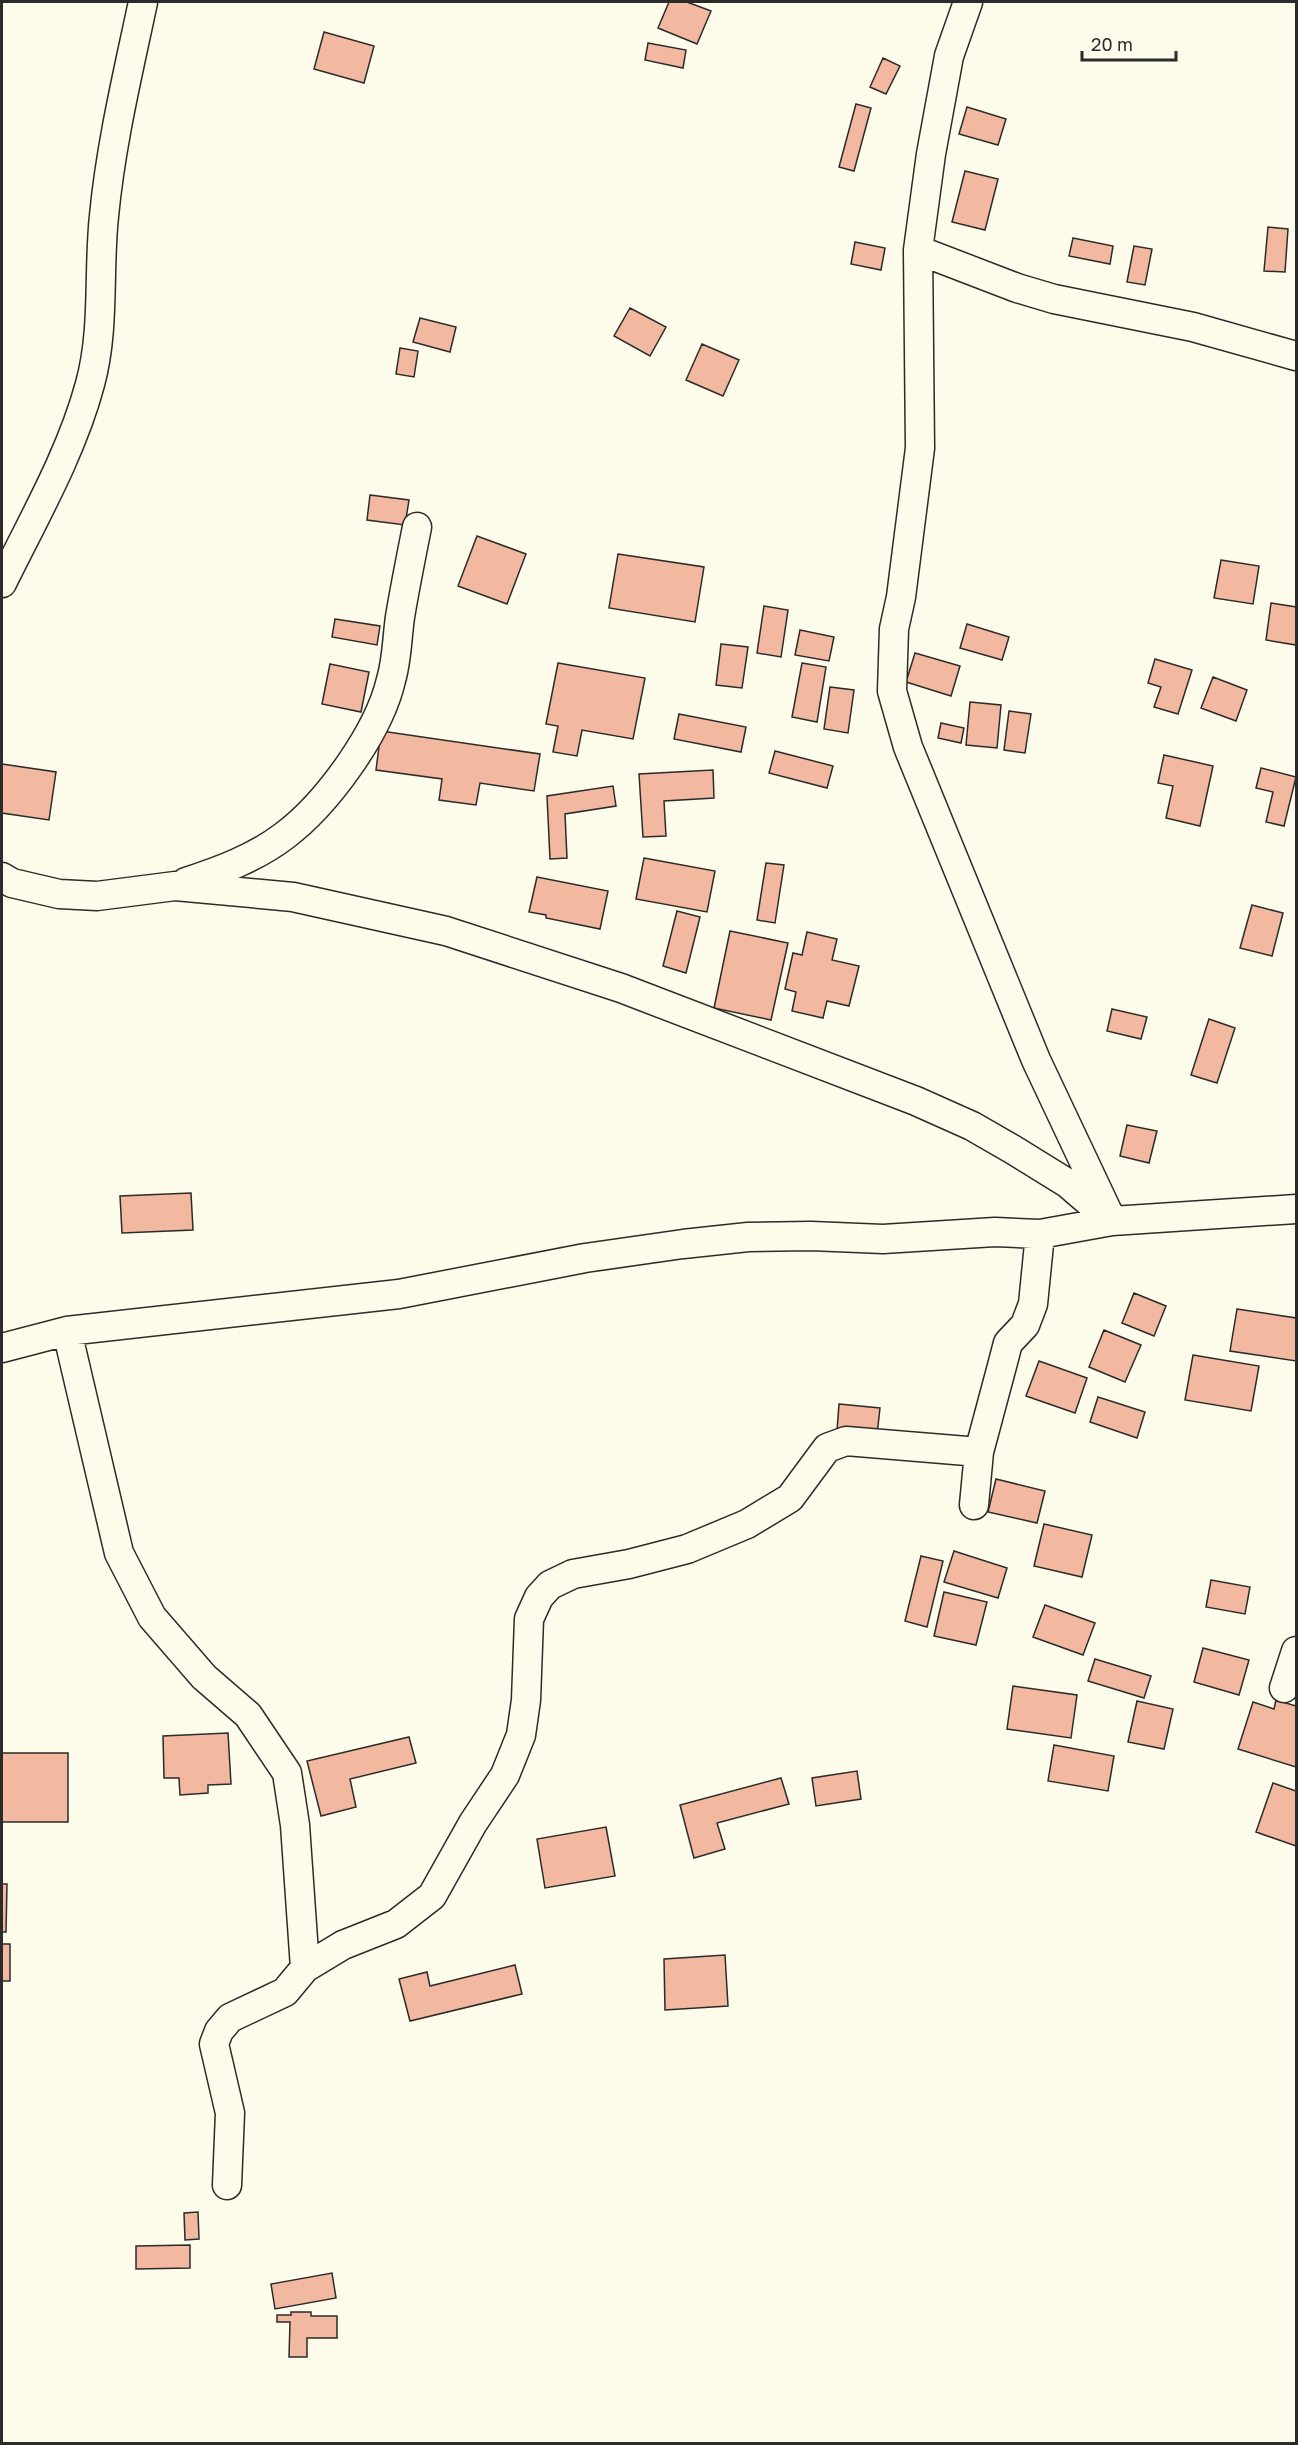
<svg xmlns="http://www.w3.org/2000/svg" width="1298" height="2445" font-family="'Golos Text',sans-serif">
<rect width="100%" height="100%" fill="#fdfbea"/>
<!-- building -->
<path fill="#f2b8a0" stroke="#2b2b2b" stroke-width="1.5" d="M 669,2 L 687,2 L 711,11 L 697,44 L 658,28 Z
M 324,32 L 374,46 L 364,83 L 314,69 Z
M 648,43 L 686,50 L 683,68 L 645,60 Z
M 883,58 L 900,66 L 886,94 L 870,87 Z
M 856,104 L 871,108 L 854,171 L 839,167 Z
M 967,107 L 1006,119 L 998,145 L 959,134 Z
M 965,171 L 998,179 L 985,230 L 952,222 Z
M 1268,227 L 1288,229 L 1285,272 L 1264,271 Z
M 1073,238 L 1113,246 L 1110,264 L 1069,256 Z
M 855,242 L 885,248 L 881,270 L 851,264 Z
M 1134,246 L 1152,249 L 1145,285 L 1127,282 Z
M 630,308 L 666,327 L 650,356 L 614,336 Z
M 420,318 L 456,327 L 450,352 L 413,342 Z
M 702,344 L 739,360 L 723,396 L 686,380 Z
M 400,348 L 418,351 L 414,377 L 396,374 Z
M 370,495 L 409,500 L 405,525 L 367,520 Z
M 477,536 L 526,554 L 507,604 L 458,586 Z
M 618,554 L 704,567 L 695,622 L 609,608 Z
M 1221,560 L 1259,566 L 1253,604 L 1214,598 Z
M 1271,603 L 1296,607 L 1296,645 L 1266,640 Z
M 764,606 L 788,610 L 781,657 L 757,653 Z
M 335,619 L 380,626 L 377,645 L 332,637 Z
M 967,624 L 1009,637 L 1002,660 L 960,648 Z
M 800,630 L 834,637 L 829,661 L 795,655 Z
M 721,644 L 748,647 L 742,688 L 716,685 Z
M 915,653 L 960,666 L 951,696 L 906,682 Z
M 1155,659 L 1192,670 L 1178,714 L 1154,707 L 1161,687 L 1148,683 Z
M 558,663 L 645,678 L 633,739 L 582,730 L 577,756 L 553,752 L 558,726 L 546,724 Z
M 802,663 L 826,667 L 817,722 L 792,717 Z
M 330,664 L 369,672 L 361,712 L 322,704 Z
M 1213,677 L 1247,690 L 1236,721 L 1201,708 Z
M 830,687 L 854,690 L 848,733 L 824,729 Z
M 970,702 L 1001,705 L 997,748 L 966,745 Z
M 1009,711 L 1031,714 L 1025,753 L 1004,750 Z
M 679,714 L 746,727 L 741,752 L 674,739 Z
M 941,723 L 964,728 L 961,743 L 938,738 Z
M 381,731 L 540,754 L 534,791 L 480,783 L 476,805 L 439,800 L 442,779 L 376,770 Z
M 775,751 L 833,766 L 827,788 L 769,773 Z
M 1164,755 L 1213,766 L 1200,826 L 1166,818 L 1173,786 L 1158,783 Z
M 2,764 L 56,772 L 49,820 L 2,813 Z
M 1261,768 L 1296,777 L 1284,826 L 1266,822 L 1273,792 L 1256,788 Z
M 713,770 L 714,798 L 664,801 L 666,836 L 643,837 L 639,774 Z
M 613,786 L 616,806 L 565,814 L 567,858 L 550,859 L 547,796 Z
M 644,858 L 715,871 L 707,912 L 636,899 Z
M 766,863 L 784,865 L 775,923 L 757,920 Z
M 537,877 L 608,891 L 600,929 L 546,918 L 546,915 L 529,912 Z
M 1252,905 L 1283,913 L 1272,956 L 1240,948 Z
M 677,911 L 700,917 L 686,973 L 663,966 Z
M 730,931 L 788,943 L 771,1020 L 714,1008 Z
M 807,932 L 837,939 L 832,960 L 859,966 L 849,1006 L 827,1001 L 823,1018 L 792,1011 L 796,992 L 785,989 L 793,953 L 802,955 Z
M 1112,1009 L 1147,1017 L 1141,1039 L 1107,1031 Z
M 1209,1019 L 1235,1028 L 1217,1083 L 1191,1075 Z
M 1127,1125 L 1157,1131 L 1149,1163 L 1120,1156 Z
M 191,1193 L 193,1230 L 122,1233 L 120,1196 Z
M 1134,1293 L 1166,1306 L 1154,1336 L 1122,1323 Z
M 1237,1309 L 1296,1318 L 1296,1361 L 1230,1351 Z
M 1104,1330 L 1141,1345 L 1125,1382 L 1089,1367 Z
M 1193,1355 L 1259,1366 L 1251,1411 L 1185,1400 Z
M 1039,1361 L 1087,1378 L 1075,1413 L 1026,1396 Z
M 1098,1397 L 1145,1412 L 1137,1438 L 1090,1422 Z
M 839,1404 L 880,1408 L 877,1435 L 837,1431 Z
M 996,1479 L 1045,1491 L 1037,1523 L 988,1512 Z
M 1044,1524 L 1092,1535 L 1082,1577 L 1034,1566 Z
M 954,1551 L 1007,1568 L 998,1598 L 944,1582 Z
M 921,1556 L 943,1561 L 927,1627 L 905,1621 Z
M 1211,1580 L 1250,1587 L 1245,1614 L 1206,1607 Z
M 944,1592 L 987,1602 L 976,1645 L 934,1636 Z
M 1045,1605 L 1095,1623 L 1083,1655 L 1033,1637 Z
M 1203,1648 L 1249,1660 L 1239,1695 L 1194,1682 Z
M 1095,1659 L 1151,1676 L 1144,1698 L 1088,1681 Z
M 1013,1686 L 1077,1695 L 1071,1738 L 1007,1729 Z
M 1276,1700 L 1296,1706 L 1296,1767 L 1238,1749 L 1253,1702 L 1274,1709 Z
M 1137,1701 L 1173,1709 L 1164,1749 L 1128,1742 Z
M 228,1733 L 231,1784 L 208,1785 L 208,1793 L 180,1795 L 179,1778 L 164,1778 L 163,1736 Z
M 409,1737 L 416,1763 L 350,1779 L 356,1807 L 321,1816 L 307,1761 Z
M 1054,1745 L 1114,1756 L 1108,1791 L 1048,1781 Z
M 2,1753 L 68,1753 L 68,1822 L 2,1822 Z
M 857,1771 L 861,1799 L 816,1806 L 812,1778 Z
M 781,1778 L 789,1804 L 717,1823 L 725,1849 L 694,1858 L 680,1805 Z
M 1273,1783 L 1296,1791 L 1296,1846 L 1256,1832 Z
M 606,1827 L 615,1876 L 545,1888 L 537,1839 Z
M 2,1884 L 7,1884 L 6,1932 L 2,1932 Z
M 2,1944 L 10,1944 L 10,1981 L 2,1981 Z
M 725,1955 L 728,2006 L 665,2010 L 664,1959 Z
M 515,1965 L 522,1994 L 410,2021 L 399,1979 L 427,1972 L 430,1986 Z
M 198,2212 L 199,2239 L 185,2240 L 184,2213 Z
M 190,2245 L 190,2268 L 136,2269 L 136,2246 Z
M 332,2273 L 336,2298 L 275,2309 L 271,2284 Z
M 291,2312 L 311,2312 L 311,2316 L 337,2316 L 337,2338 L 307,2338 L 307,2357 L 289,2357 L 290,2322 L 277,2322 L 277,2315 L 291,2315 Z"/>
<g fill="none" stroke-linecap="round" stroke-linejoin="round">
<!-- street casing -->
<g stroke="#2b2b2b" stroke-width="31">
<path id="street" d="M 968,2 L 949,56 L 931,154 L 918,250 L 920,448 L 901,597 L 894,629 L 892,691 L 908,747 L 1036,1060 L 1112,1221
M 918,250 L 1017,288 L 1054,299 L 1193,327 L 1296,356
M 2,583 C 33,520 72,452 90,384 C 105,330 98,271 104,216 C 111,143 128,73 143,2
M 2,877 L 12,883 L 59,894 L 97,896 L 175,886 L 293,897 L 446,931 L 621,988 L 916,1101 L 972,1126 L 1012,1149 L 1067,1183 L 1103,1214
M 186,882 C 220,871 255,858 284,836 C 327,804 379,732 391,680 C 397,660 397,638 400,617 C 405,587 411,557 417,527
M 67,1331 L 119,1553 L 152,1617 L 204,1677 L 248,1715 L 287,1773 L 295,1825 L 305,1968 L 285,1992 L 230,2018 L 219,2031 L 214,2044 L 230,2113 L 227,2185
M 2,1348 L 67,1331 L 399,1294 L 585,1258 L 683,1244 L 748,1237 L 811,1236 L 883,1239 L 995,1232 L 1040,1234 L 1112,1221 L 1296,1209
M 974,1505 L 979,1452 L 1002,1366 L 1008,1343 L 1025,1325 L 1033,1304 L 1040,1234
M 1284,1688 L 1296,1651
M 305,1968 L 343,1945 L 396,1924 L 432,1896 L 473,1823 L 505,1775 L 521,1735 L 526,1700 L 529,1619 L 539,1597 L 550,1585 L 573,1574 L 629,1564 L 687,1549 L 747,1524 L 790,1498 L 827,1448 L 846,1441 L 979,1452"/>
</g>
<!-- street -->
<use href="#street" stroke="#fdfbea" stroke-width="28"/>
</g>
<!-- border -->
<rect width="1298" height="2445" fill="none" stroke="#2b2b2b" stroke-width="6"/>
<!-- scale -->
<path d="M1082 51v9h94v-9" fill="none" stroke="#2b2b2b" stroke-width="3"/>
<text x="1091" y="51" font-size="18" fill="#2b2b2b" stroke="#fdfbea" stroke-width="4.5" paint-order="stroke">20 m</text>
</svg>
